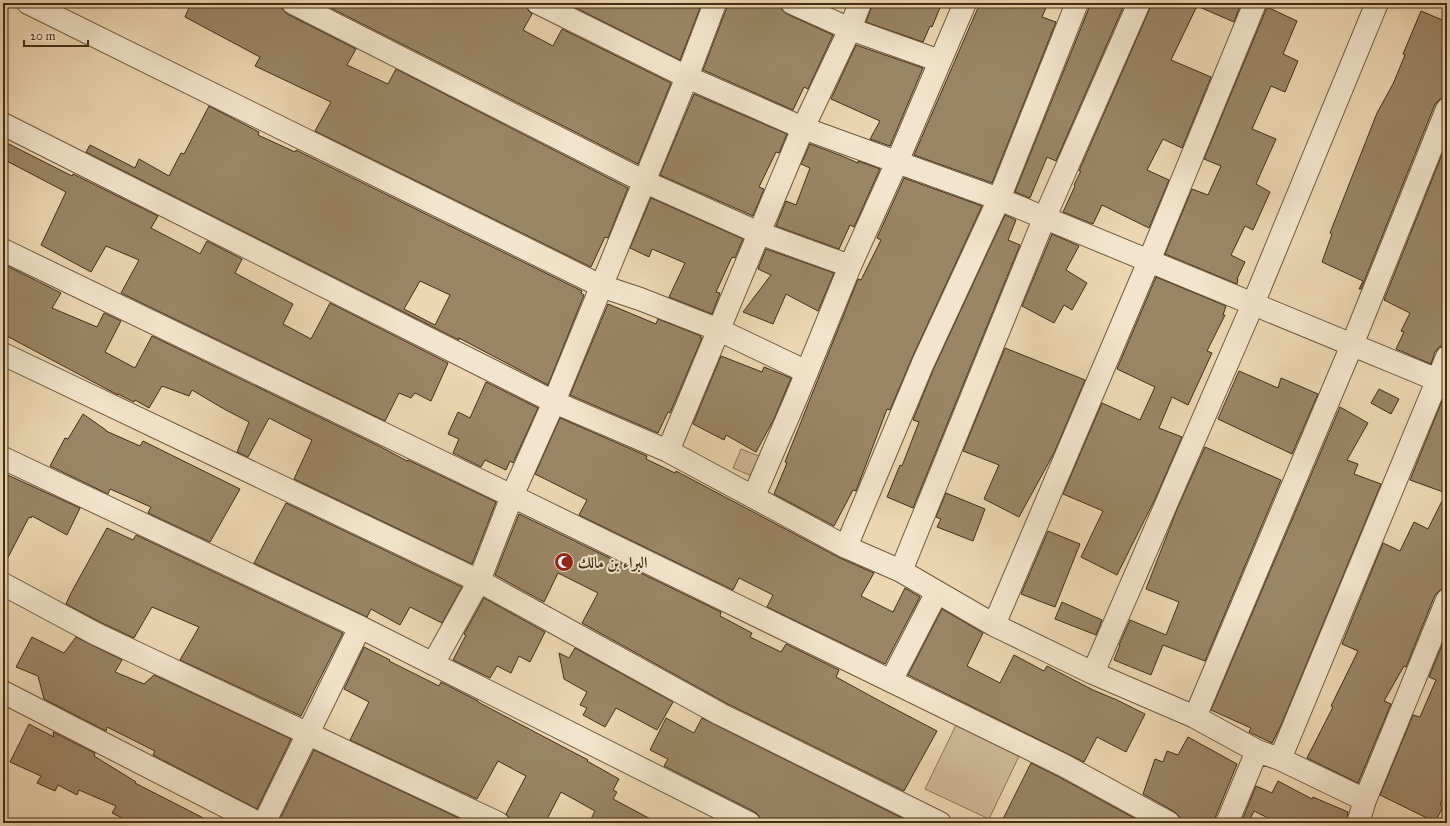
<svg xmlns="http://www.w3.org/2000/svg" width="1450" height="826" font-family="'IM FELL Great Primer',Amiri,serif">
<rect width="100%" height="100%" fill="#ecd7b2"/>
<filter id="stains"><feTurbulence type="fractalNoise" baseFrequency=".005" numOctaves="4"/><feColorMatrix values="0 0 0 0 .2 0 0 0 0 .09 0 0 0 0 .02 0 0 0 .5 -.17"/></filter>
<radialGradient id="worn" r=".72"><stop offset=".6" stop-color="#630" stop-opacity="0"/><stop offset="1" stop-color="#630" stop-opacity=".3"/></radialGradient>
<!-- green -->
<path fill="#cfba97" stroke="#887456" d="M 741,449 L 764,458 L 756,478 L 733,468 Z
M 957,723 L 1020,754 L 989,819 L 925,789 Z"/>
<!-- building -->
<path fill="#9a8667" stroke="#422e16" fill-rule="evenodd" d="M 191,3 L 281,3 L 282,9 L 287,14 L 356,49 L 347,65 L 388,84 L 396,69 L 628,188 L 608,238 L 605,237 L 591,267 L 315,131 L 331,102 L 255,66 L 260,57 L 185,17 Z
M 321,3 L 521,3 L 526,5 L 528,10 L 532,14 L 523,30 L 553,46 L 562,29 L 671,83 L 638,164 Z
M 576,3 L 702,3 L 680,60 L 574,7 Z
M 727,3 L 780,3 L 782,10 L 787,14 L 833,35 L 808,89 L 804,87 L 793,110 L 703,70 L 727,7 Z
M 873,3 L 896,3 L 909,8 L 911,3 L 942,3 L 932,27 L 930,26 L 923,42 L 866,22 Z
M 980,3 L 1048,3 L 1042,17 L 1056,22 L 992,183 L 914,155 Z
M 1089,3 L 1125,3 L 1056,161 L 1047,157 L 1030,198 L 1015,192 L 1089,8 Z
M 1151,3 L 1241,3 L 1234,22 L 1197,6 L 1171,60 L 1211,77 L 1182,148 L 1163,139 L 1147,170 L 1169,180 L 1149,228 L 1102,205 L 1093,224 L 1063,212 L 1075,186 L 1074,185 L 1081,171 L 1079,171 L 1150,8 Z
M 1267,7 L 1297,21 L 1283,54 L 1298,61 L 1285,92 L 1271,86 L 1252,129 L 1276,139 L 1256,184 L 1270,192 L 1253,230 L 1245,226 L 1231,255 L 1245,262 L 1237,279 L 1238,279 L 1237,284 L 1165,254 L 1192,189 L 1208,195 L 1221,166 L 1204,159 Z
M 1421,11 L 1447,22 L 1447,97 L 1440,99 L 1435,104 L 1361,289 L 1359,289 L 1363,281 L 1322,262 L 1332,234 L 1330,233 L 1377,113 L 1393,84 L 1405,55 L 1403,54 Z
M 856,45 L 923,68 L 890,146 L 870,139 L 880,121 L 831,99 Z
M 694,94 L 787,134 L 779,153 L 776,152 L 759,187 L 764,189 L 753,216 L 660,175 Z
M 209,106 L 259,132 L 258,135 L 295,152 L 296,150 L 582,291 L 581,293 L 584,295 L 548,385 L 459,338 L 459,340 L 86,152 L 90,145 L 135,168 L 139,159 L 169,176 L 181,153 L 184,154 ZM 420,281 L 450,295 L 435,325 L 404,309 Z
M 3,141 L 72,176 L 73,174 L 158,216 L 151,228 L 195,251 L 200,254 L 207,241 L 242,259 L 235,273 L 293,304 L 283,324 L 311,339 L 330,303 L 448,363 L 431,401 L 415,393 L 411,398 L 399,393 L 385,421 L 121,293 L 139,260 L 106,246 L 91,272 L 41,245 L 66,192 L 3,159 Z
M 1447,142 L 1447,345 L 1439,347 L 1435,352 L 1431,364 L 1396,349 L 1404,332 L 1401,331 L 1410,313 L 1384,300 Z
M 810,144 L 842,156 L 858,163 L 858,161 L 880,169 L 854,227 L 850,225 L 839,249 L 776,226 L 786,201 L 796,205 L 810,168 L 801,164 Z
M 904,178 L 982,206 L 912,358 L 890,410 L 887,409 L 856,491 L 853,490 L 834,526 L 774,494 L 787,463 L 785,462 L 858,279 L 861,280 L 881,240 L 877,238 Z
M 651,198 L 743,239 L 735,258 L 732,257 L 716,292 L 720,293 L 712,314 L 669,297 L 685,263 L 652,249 L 649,257 L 630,248 Z
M 1005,215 L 1016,220 L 1008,240 L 1020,245 L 913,508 L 887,497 L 900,465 L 902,466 L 919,422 L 913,420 L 934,368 Z
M 1052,234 L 1079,246 L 1066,270 L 1087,283 L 1072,310 L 1064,305 L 1054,323 L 1022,306 Z
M 766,249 L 834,273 L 818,311 L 786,294 L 773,324 L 743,312 L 771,275 L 758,269 Z
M 3,264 L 61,293 L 52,308 L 97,327 L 104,313 L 121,321 L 105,352 L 135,368 L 152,336 L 379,446 L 407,461 L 408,460 L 496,502 L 472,564 L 294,479 L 312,440 L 269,418 L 248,457 L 237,452 L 249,422 L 224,409 L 192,390 L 189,396 L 162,386 L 149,408 L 135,400 L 134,402 L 118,394 L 118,395 L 3,334 Z
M 1156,277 L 1226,306 L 1223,315 L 1225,315 L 1207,351 L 1212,353 L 1188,405 L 1172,397 L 1159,428 L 1182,437 L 1156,497 L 1117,575 L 1081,557 L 1103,511 L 1063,494 L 1102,403 L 1140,420 L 1155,387 L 1117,369 Z
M 608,304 L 656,324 L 658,319 L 701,336 L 700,338 L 702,338 L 670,413 L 668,412 L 658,433 L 570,395 Z
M 1005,348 L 1085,380 L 1054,453 L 1019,517 L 984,499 L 999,465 L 963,451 Z
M 721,356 L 762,372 L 764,367 L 791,378 L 774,419 L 756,452 L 726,435 L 724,440 L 693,424 Z
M 1239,371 L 1278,388 L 1281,378 L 1318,394 L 1292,454 L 1218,419 Z
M 486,382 L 538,408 L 513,463 L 510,461 L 506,470 L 485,460 L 481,467 L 453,453 L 459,439 L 448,434 L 458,412 L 470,418 Z
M 1379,389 L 1399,399 L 1391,414 L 1371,403 Z
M 1444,396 L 1447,396 L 1447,588 L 1440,590 L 1435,595 L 1406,667 L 1404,666 L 1384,701 L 1391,704 L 1358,783 L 1307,758 L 1333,707 L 1331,706 L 1358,651 L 1342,644 L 1383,543 L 1400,551 L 1414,522 L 1428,529 L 1446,493 L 1410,480 Z
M 1340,407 L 1368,423 L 1347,460 L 1358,464 L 1354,474 L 1381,484 L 1282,723 L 1272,743 L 1249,732 L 1251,728 L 1211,710 Z
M 83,414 L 106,430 L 106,431 L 140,446 L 143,441 L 240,489 L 210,542 L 148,513 L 151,507 L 110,489 L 108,494 L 50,466 L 65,438 L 68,439 Z
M 560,418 L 647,456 L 646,459 L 675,473 L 676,471 L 840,558 L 874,573 L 861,596 L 893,612 L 905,588 L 920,597 L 885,664 L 767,607 L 773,595 L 739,578 L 733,590 L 579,515 L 587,500 L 535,474 Z
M 1205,447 L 1281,480 L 1205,661 L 1163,645 L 1151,675 L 1114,660 L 1120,645 L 1119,645 L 1130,620 L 1166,635 L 1179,602 L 1146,589 L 1178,507 Z
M 3,473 L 80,508 L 67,535 L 32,516 L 31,518 L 29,517 L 3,567 Z
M 946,493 L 985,509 L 973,541 L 937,527 L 941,519 L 936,517 Z
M 286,503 L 462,587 L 442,623 L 410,607 L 400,625 L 371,609 L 367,617 L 254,563 Z
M 519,514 L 721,612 L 720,616 L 752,633 L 750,637 L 781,652 L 786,644 L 839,670 L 836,677 L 878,700 L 937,731 L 904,791 L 726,703 L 582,623 L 598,593 L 558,573 L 544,602 L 495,575 Z
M 107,528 L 133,540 L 136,535 L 343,633 L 301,716 L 180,660 L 199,627 L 152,607 L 134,638 L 102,623 L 66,604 L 71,593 Z
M 1048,531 L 1080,544 L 1055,607 L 1021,594 Z
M 484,598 L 545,632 L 530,662 L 519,656 L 511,673 L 497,666 L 490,678 L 453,660 L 466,635 L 464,634 Z
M 1062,602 L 1102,620 L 1096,635 L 1055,619 Z
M 942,609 L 983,633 L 967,666 L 1000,683 L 1014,655 L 1044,671 L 1047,666 L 1093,690 L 1117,700 L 1145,714 L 1126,752 L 1097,737 L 1084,762 L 908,675 Z
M 1447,633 L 1447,793 L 1440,804 L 1443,807 L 1435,822 L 1380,795 L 1413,715 L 1420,717 L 1436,680 L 1429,677 Z
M 32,637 L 64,653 L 76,637 L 122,660 L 115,672 L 144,684 L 154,675 L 291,739 L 257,809 L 153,755 L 155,751 L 107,727 L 106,731 L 44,699 L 38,676 L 16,667 Z
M 364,647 L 390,660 L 389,661 L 439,686 L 441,682 L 478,701 L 478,702 L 588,760 L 587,761 L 619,779 L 613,790 L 617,792 L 613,799 L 658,823 L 589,823 L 595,811 L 561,792 L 545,823 L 510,823 L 508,816 L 506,814 L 526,776 L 498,761 L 477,799 L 350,740 L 369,702 L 344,689 Z
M 575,648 L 673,702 L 657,730 L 616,708 L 605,727 L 583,715 L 587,708 L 580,705 L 587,692 L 564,679 L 559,653 L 569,658 Z
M 666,718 L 694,733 L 702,718 L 912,823 L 764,823 L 761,822 L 759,816 L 755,812 L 664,766 L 668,759 L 650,750 Z
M 29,724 L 54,737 L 53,732 L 95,753 L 94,756 L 136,782 L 135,783 L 213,823 L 132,823 L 112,813 L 116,806 L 79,790 L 77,795 L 58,785 L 55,791 L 37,783 L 41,776 L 10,762 Z
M 1188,737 L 1237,764 L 1215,818 L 1215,823 L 1181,823 L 1180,817 L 1175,812 L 1143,794 L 1155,759 L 1163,762 L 1167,751 L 1178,755 Z
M 314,750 L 465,821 L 465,823 L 278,823 Z
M 1031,763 L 1059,777 L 1143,823 L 1001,823 Z
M 1278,781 L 1312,799 L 1313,797 L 1348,812 L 1346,823 L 1278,823 L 1254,811 L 1248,823 L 1241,823 L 1256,786 L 1272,793 Z"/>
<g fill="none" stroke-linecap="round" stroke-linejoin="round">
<!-- street casing -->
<g stroke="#6c583d" stroke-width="24">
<path id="street" d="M 28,3 L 601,286 L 640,299 L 719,330 L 807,372
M 293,3 L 643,181 L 759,233 L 850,266
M 538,3 L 687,77 L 803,128 L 999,199 L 1447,384
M 792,3 L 850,29 L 940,61
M 3,124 L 554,402 L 668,451 L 846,547 L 901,571 L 994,625 L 1093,673 L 1195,717 L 1257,751 L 1280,759 L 1365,800
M 3,250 L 512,496 L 1065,766 L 1169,823
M 3,354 L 479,581 L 720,714 L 940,823
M 668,451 L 803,128 L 850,29 L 860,3
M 3,458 L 360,627 L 749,823
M 754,496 L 797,396 L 850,266 L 897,162 L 965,3
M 846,547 L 923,363 L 999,199 L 1077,3
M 901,571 L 1044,219 L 1139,3
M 3,584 L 96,634 L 498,823
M 994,625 L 1149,261 L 1255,3
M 433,664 L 479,581 L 512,496 L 554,402 L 687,77 L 715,3
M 1093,673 L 1253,304 L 1377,3
M 891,681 L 937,592
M 3,692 L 258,823
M 1195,717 L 1352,345 L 1447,109
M 1280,759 L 1447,357
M 264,823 L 360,627
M 1227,823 L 1257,751
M 1358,823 L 1365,800 L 1447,600"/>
</g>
<!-- street -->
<use href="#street" stroke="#f3e5cd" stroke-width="22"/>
</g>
<!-- icons -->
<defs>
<g id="mosque-disc" transform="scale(1)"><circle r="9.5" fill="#8f2418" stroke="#f3e5cd"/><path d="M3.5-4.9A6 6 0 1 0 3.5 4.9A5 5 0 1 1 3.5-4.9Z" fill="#fff"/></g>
</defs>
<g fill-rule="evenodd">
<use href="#mosque-disc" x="564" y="562"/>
</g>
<g text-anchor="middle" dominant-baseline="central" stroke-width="4" stroke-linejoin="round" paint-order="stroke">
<!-- poi labels -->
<g font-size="16" font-weight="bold" fill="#422e16" stroke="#f3e5cd" text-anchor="start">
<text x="578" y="562">البراء بن مالك</text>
</g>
</g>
<!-- margin -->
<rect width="1450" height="826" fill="none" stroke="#ecd7b2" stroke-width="16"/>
<rect x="4" y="4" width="1442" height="818" fill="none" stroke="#422e16" stroke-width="2"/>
<rect x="8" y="8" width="1434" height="810" fill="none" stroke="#422e16"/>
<!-- scale -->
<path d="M24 40v6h64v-6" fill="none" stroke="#422e16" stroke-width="2"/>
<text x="30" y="40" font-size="12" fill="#422e16" stroke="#f3e5cd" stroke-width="3" paint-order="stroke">20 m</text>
<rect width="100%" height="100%" filter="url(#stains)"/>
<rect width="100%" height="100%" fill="url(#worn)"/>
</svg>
